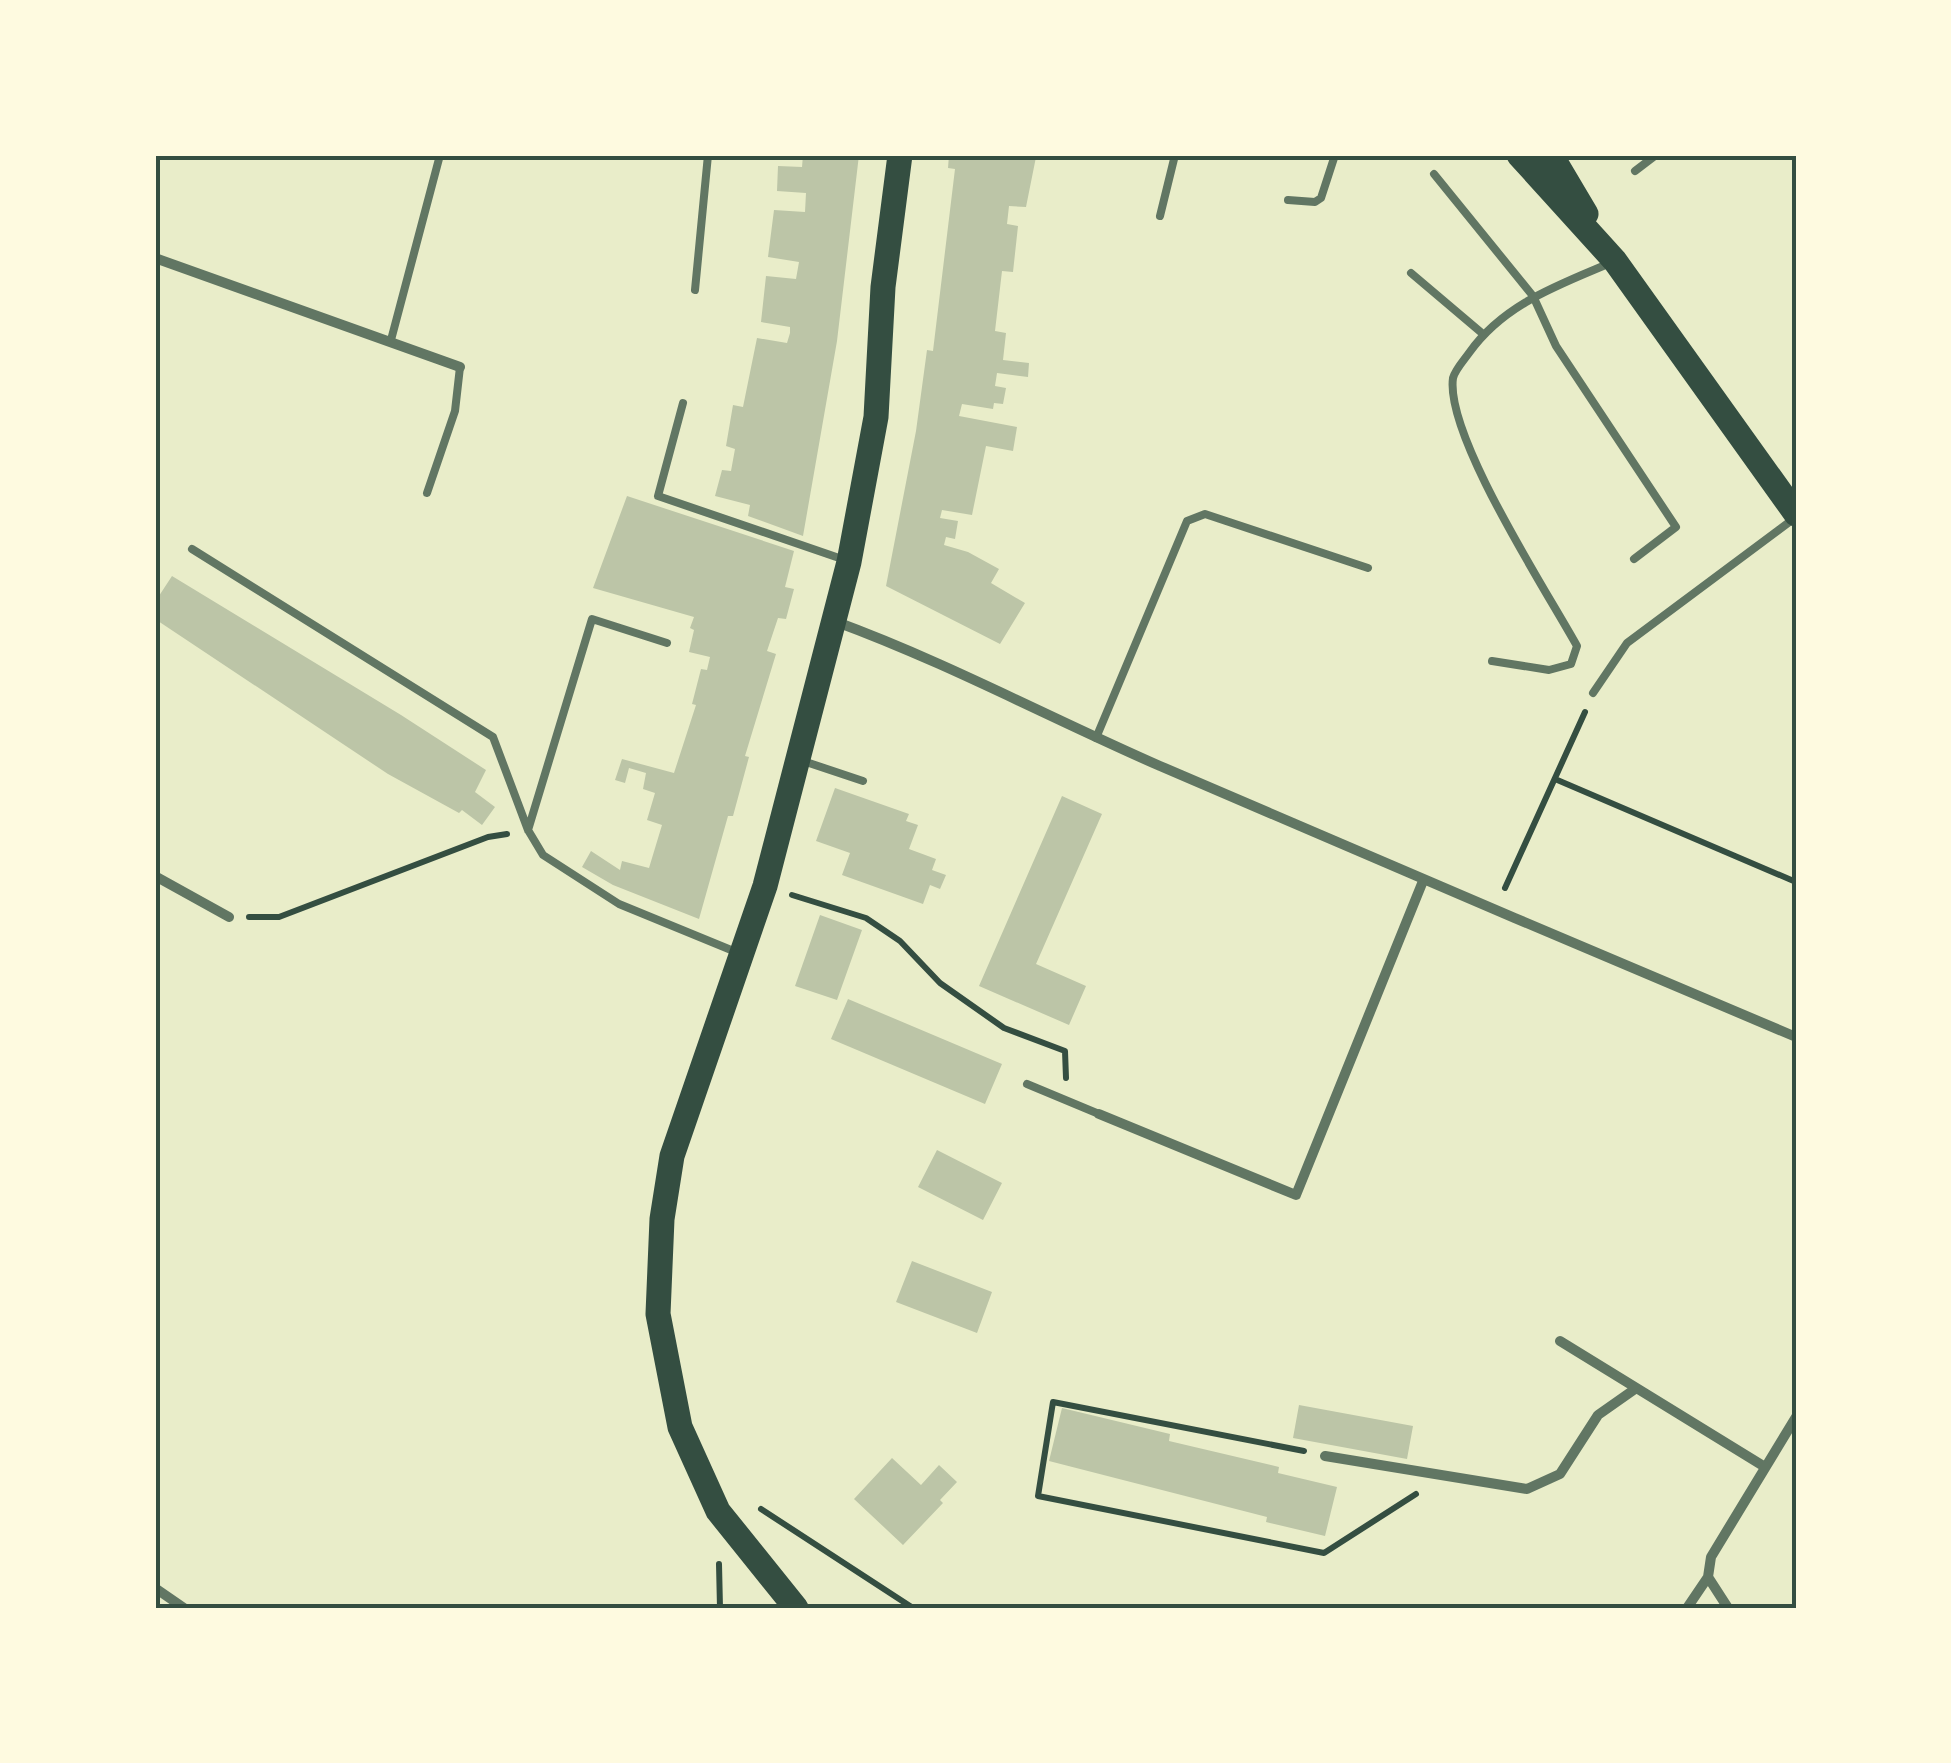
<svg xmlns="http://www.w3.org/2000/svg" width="1951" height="1763" font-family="'PT Sans Narrow',sans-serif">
<rect width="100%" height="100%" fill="#e9edc9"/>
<!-- building -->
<path fill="#bcc5a7" d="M 803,155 L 859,155 L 837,341 L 803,536 L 748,516 L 750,505 L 715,496 L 722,470 L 731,471 L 735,449 L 726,446 L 733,405 L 743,407 L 757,338 L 787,343 L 790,333 L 790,327 L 761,322 L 766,276 L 796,279 L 799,262 L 768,257 L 774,210 L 805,212 L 806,193 L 777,191 L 778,166 L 802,167 Z
M 949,155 L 1036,157 L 1026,207 L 1009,206 L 1007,224 L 1018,226 L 1013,272 L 1002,271 L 995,331 L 1006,333 L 1003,360 L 1029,363 L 1028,377 L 997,373 L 995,386 L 1006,388 L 1003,404 L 994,403 L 993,409 L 962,404 L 959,416 L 1017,427 L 1013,451 L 986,446 L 972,515 L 942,510 L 940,518 L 958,521 L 955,539 L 946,537 L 944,545 L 968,552 L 999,569 L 991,583 L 1025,603 L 1000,644 L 886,586 L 916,431 L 927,350 L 933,351 L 955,169 L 948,168 Z
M 627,496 L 794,551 L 785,587 L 794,589 L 786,619 L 778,618 L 767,651 L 776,654 L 745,756 L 749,757 L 733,816 L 728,816 L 699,919 L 613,885 L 582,867 L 591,851 L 620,870 L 622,861 L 649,868 L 662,825 L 647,820 L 655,793 L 643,789 L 646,773 L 629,768 L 625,783 L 615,780 L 622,759 L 674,773 L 696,705 L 692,704 L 701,669 L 707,670 L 710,657 L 689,652 L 694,630 L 690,628 L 694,617 L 593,588 Z
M 172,576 L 401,715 L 486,770 L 475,792 L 495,807 L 482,825 L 462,810 L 459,813 L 388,774 L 155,619 L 155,602 Z
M 835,788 L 909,814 L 906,821 L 918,825 L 909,849 L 936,859 L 932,870 L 946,875 L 940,889 L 930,885 L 923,904 L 842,875 L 850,853 L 816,841 Z
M 1062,796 L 1102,814 L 1036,964 L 1086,986 L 1069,1025 L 979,986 Z
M 820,915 L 862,930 L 837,1000 L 795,986 Z
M 848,999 L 1002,1064 L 985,1104 L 831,1039 Z
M 937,1150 L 1002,1183 L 983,1220 L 918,1187 Z
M 912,1261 L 992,1292 L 977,1333 L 896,1302 Z
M 1299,1405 L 1413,1426 L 1407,1459 L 1293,1438 Z
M 1062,1408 L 1170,1434 L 1169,1441 L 1279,1467 L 1278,1473 L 1337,1487 L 1325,1536 L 1266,1522 L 1267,1517 L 1049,1461 Z
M 892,1458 L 921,1485 L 939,1465 L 957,1482 L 940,1500 L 943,1503 L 903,1545 L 854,1499 Z"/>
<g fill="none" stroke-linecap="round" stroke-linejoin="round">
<!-- path -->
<path stroke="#344e41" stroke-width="6" d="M 1555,779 L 1796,882
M 1505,888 L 1585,712
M 792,895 L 866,918 L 900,941 L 940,983 L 1004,1028 L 1065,1051 L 1066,1078
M 249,917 L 279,917 L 488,837 L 507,834
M 1304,1451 L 1053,1402 L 1038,1496 L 1324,1553 L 1416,1494
M 761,1509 L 913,1608
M 719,1564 L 720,1608"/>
<!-- service -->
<path stroke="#617663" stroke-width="8" d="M 1635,171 L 1656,155
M 1434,174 L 1533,296 L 1556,346 L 1676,527 L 1634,559
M 1288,200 L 1315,202 L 1321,198 L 1335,155
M 1160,216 L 1175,155
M 1411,273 L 1483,334
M 695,290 L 708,155
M 391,340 L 440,155
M 683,403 L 658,496 L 845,560
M 427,493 L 455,411 L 460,367
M 192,549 L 493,737 L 528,830 L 543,855 L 619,904 L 736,952
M 1492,661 L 1549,670 L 1571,664 L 1577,646 C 1546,590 1445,435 1453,378 C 1455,370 1464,360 1469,353 C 1503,305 1556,286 1608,264
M 1593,693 L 1627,643 L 1796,517
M 1096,738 L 1187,521 L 1205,514 L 1368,568
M 803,761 L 863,781
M 528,830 L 592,619 L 667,643
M 1027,1084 L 1099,1114"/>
<!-- minor -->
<path stroke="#617663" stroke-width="10" d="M 155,258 L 460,367
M 834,621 C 946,662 1050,718 1160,766 C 1371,858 1584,947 1796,1037
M 155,876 L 229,917
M 1099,1114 L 1296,1195 L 1423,881
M 1560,1341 L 1765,1467
M 1325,1456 L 1527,1489 L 1560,1474 L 1598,1415 L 1635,1389
M 1708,1577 L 1728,1608
M 155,1588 L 184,1608
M 1687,1608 L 1708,1577 L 1711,1557 L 1796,1417"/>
<!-- primary -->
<path stroke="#344e41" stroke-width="25" d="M 1519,155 L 1615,261 L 1796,514
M 1551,155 L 1586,214
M 796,1608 L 718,1511 L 680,1427 L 658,1314 L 662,1219 L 672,1156 L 765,886 L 849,562 L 876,417 L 883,287 L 900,155"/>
</g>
<!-- border -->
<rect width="1951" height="1763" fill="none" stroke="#fefae0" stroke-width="315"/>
<rect x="158" y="158" width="1636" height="1448" fill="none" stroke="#344e41" stroke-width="4"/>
</svg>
